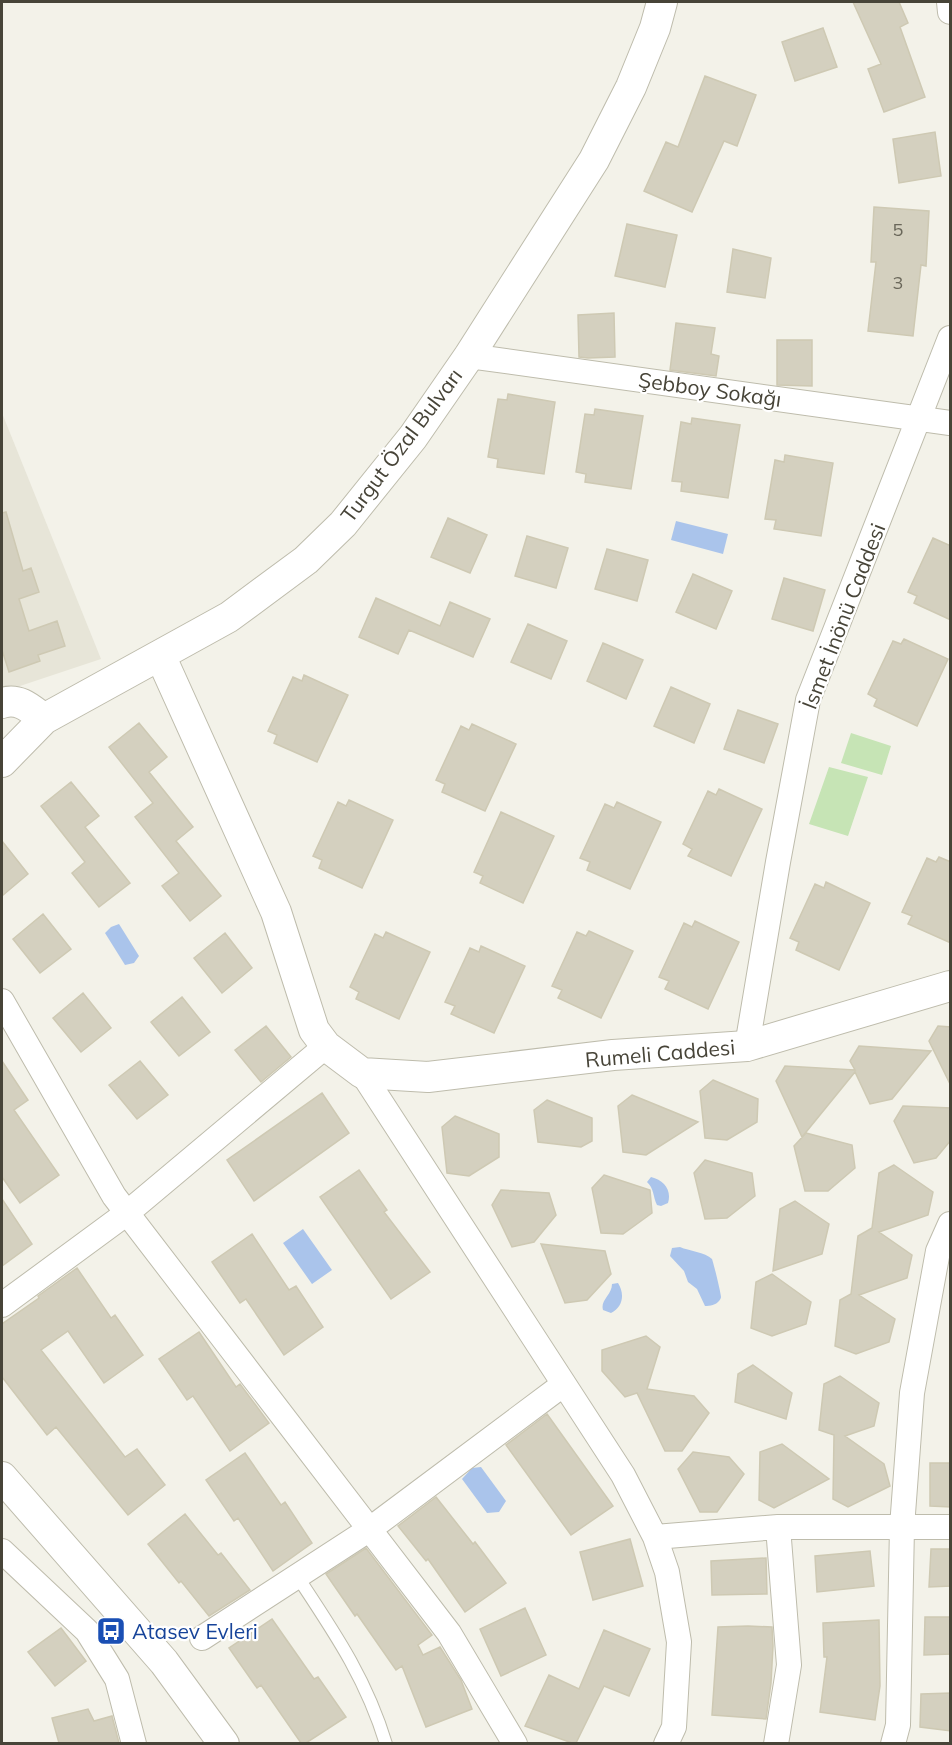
<svg xmlns="http://www.w3.org/2000/svg" width="952" height="1745" font-family="Mulish,sans-serif">
<rect width="100%" height="100%" fill="#f3f2e9"/>
<!-- residential -->
<path fill="#e7e5d8" d="M 2,413 L 101,659 L 2,692 Z"/>
<!-- green -->
<path fill="#c6e4b5" d="M 851,733 L 891,746 L 882,775 L 841,763 Z
M 829,767 L 868,777 L 848,836 L 809,824 Z"/>
<!-- water -->
<path fill="#aac4eb" d="M 676,521 L 728,534 L 723,554 L 671,540 Z
M 119,924 L 139,956 L 134,963 L 125,965 L 105,933 L 111,927 Z
M 651,1177 C 664,1180 672,1190 668,1203 L 661,1206 L 657,1205 C 653,1197 654,1188 647,1182 Z
M 303,1229 L 332,1270 L 312,1284 L 283,1243 Z
M 680,1247 C 689,1251 705,1252 712,1259 C 713,1261 721,1293 721,1297 C 721,1298 720,1300 719,1301 C 716,1305 710,1306 705,1306 L 697,1289 L 688,1282 L 684,1271 L 670,1256 L 672,1248 Z
M 618,1283 C 625,1294 623,1307 611,1313 L 603,1310 C 600,1300 612,1295 612,1284 Z
M 481,1467 L 506,1501 L 499,1512 L 487,1513 L 462,1479 L 472,1468 Z"/>
<!-- building -->
<path fill="#d4d0bf" stroke="#cec9b3" stroke-width="1.5" d="M 853,2 L 899,2 L 908,23 L 900,27 L 925,97 L 884,112 L 868,69 L 881,64 Z
M 823,28 L 837,67 L 795,81 L 782,42 Z
M 705,76 L 756,95 L 737,146 L 724,141 L 692,212 L 644,191 L 666,142 L 678,147 Z
M 935,132 L 941,176 L 899,183 L 893,139 Z
M 874,207 L 929,211 L 926,266 L 921,265 L 913,336 L 868,331 L 876,262 L 871,262 Z
M 627,224 L 677,235 L 665,287 L 615,276 Z
M 733,249 L 771,258 L 765,298 L 727,292 Z
M 614,313 L 615,357 L 588,358 L 579,357 L 578,315 Z
M 676,323 L 715,328 L 711,354 L 719,356 L 716,376 L 670,370 Z
M 777,340 L 812,340 L 812,386 L 777,385 Z
M 508,394 L 555,402 L 544,474 L 497,467 L 498,459 L 488,457 L 498,399 L 507,400 Z
M 595,409 L 643,416 L 631,489 L 585,482 L 586,474 L 576,472 L 585,414 L 594,415 Z
M 692,418 L 740,425 L 728,498 L 681,491 L 682,482 L 672,481 L 681,422 L 691,424 Z
M 785,455 L 833,463 L 821,536 L 774,529 L 776,520 L 765,519 L 775,460 L 784,462 Z
M 6,512 L 23,571 L 31,568 L 39,592 L 19,599 L 29,631 L 57,621 L 65,646 L 38,655 L 40,661 L 9,672 L 2,650 L 2,513 Z
M 448,518 L 487,535 L 470,573 L 431,557 Z
M 527,536 L 568,548 L 556,588 L 515,576 Z
M 933,538 L 951,546 L 951,620 L 914,603 L 917,596 L 908,592 Z
M 607,549 L 648,560 L 637,601 L 595,589 Z
M 693,574 L 732,591 L 716,629 L 676,612 Z
M 784,578 L 825,590 L 813,631 L 772,619 Z
M 376,598 L 440,626 L 450,602 L 490,619 L 473,657 L 409,630 L 398,654 L 359,637 Z
M 528,624 L 567,641 L 551,679 L 511,662 Z
M 904,639 L 948,659 L 917,726 L 874,706 L 877,699 L 868,694 L 893,641 L 901,644 Z
M 603,643 L 643,660 L 626,699 L 587,681 Z
M 304,675 L 348,695 L 317,762 L 274,743 L 277,735 L 268,731 L 293,677 L 302,681 Z
M 671,687 L 710,704 L 694,743 L 654,726 Z
M 738,710 L 778,724 L 764,763 L 724,749 Z
M 139,723 L 167,757 L 149,772 L 193,827 L 176,841 L 221,896 L 190,921 L 162,886 L 179,873 L 135,817 L 153,803 L 109,747 Z
M 472,724 L 516,744 L 485,811 L 442,792 L 445,784 L 436,780 L 461,726 L 469,730 Z
M 71,782 L 99,816 L 85,827 L 130,883 L 99,907 L 72,873 L 85,862 L 41,806 Z
M 719,789 L 762,809 L 731,876 L 688,856 L 692,849 L 683,844 L 708,791 L 716,795 Z
M 349,800 L 393,820 L 362,888 L 319,868 L 322,860 L 313,856 L 338,802 L 346,806 Z
M 617,802 L 661,822 L 630,889 L 587,870 L 590,862 L 580,858 L 605,804 L 614,808 Z
M 501,812 L 554,836 L 523,903 L 480,883 L 483,876 L 474,872 Z
M 2,841 L 28,874 L 2,896 Z
M 939,857 L 951,862 L 951,943 L 908,924 L 912,916 L 902,912 L 927,858 L 936,862 Z
M 826,882 L 870,903 L 839,970 L 796,950 L 799,942 L 790,938 L 815,884 L 824,888 Z
M 43,914 L 71,949 L 40,973 L 13,939 Z
M 695,921 L 739,942 L 708,1009 L 665,989 L 669,981 L 659,977 L 684,923 L 692,927 Z
M 589,931 L 633,951 L 601,1018 L 558,998 L 562,990 L 552,986 L 577,932 L 586,936 Z
M 386,932 L 430,952 L 399,1019 L 356,999 L 359,992 L 350,987 L 375,934 L 383,938 Z
M 225,933 L 252,968 L 222,993 L 194,958 Z
M 481,946 L 525,966 L 494,1033 L 451,1014 L 455,1006 L 445,1002 L 470,948 L 479,952 Z
M 83,993 L 111,1028 L 81,1052 L 53,1018 Z
M 182,997 L 210,1032 L 179,1056 L 151,1022 Z
M 266,1026 L 291,1057 L 261,1082 L 235,1050 Z
M 938,1026 L 951,1027 L 951,1086 L 929,1041 Z
M 859,1046 L 931,1051 L 892,1099 L 870,1104 L 855,1072 L 802,1137 L 776,1081 L 785,1066 L 855,1070 L 850,1061 Z
M 2,1061 L 28,1100 L 14,1110 L 59,1175 L 20,1203 L 2,1177 Z
M 140,1061 L 168,1095 L 137,1119 L 109,1085 Z
M 713,1080 L 758,1099 L 757,1122 L 727,1140 L 705,1138 L 700,1091 Z
M 322,1093 L 349,1133 L 254,1201 L 227,1160 Z
M 632,1095 L 698,1122 L 646,1155 L 623,1152 L 618,1106 Z
M 547,1100 L 592,1118 L 592,1141 L 581,1147 L 538,1142 L 534,1110 Z
M 903,1106 L 951,1108 L 951,1140 L 936,1158 L 914,1163 L 894,1121 Z
M 455,1116 L 499,1134 L 499,1157 L 469,1176 L 447,1173 L 442,1127 Z
M 806,1133 L 852,1145 L 855,1168 L 828,1191 L 805,1191 L 794,1146 Z
M 705,1160 L 752,1173 L 755,1196 L 727,1218 L 705,1219 L 694,1173 Z
M 894,1165 L 933,1192 L 928,1215 L 879,1232 L 912,1255 L 907,1278 L 859,1295 L 895,1319 L 889,1342 L 856,1354 L 835,1346 L 840,1300 L 851,1294 L 858,1236 L 872,1228 L 879,1173 Z
M 359,1170 L 387,1210 L 384,1212 L 430,1272 L 391,1299 L 320,1197 Z
M 604,1175 L 650,1190 L 652,1213 L 623,1234 L 601,1233 L 592,1188 Z
M 501,1190 L 549,1193 L 556,1215 L 534,1242 L 512,1247 L 492,1205 Z
M 2,1199 L 32,1244 L 2,1266 Z
M 795,1201 L 829,1224 L 822,1254 L 773,1271 L 780,1209 Z
M 252,1234 L 289,1290 L 296,1286 L 323,1327 L 284,1355 L 246,1299 L 240,1303 L 212,1262 Z
M 541,1244 L 605,1251 L 611,1274 L 587,1300 L 565,1303 Z
M 77,1268 L 111,1318 L 115,1315 L 143,1355 L 104,1383 L 68,1331 L 41,1350 L 125,1457 L 137,1449 L 165,1485 L 128,1515 L 56,1427 L 47,1435 L 2,1377 L 2,1324 L 39,1298 L 38,1296 Z
M 772,1274 L 811,1302 L 806,1324 L 772,1336 L 751,1328 L 756,1282 Z
M 199,1332 L 236,1387 L 240,1384 L 269,1423 L 230,1451 L 193,1396 L 187,1400 L 159,1359 Z
M 646,1336 L 660,1347 L 647,1389 L 694,1396 L 709,1413 L 682,1451 L 665,1451 L 637,1393 L 625,1397 L 602,1371 L 602,1350 Z
M 753,1365 L 792,1393 L 786,1419 L 735,1402 L 738,1374 Z
M 840,1376 L 879,1403 L 874,1426 L 845,1436 L 884,1464 L 890,1486 L 848,1507 L 833,1499 L 834,1435 L 819,1430 L 824,1384 Z
M 547,1414 L 613,1506 L 571,1535 L 506,1445 Z
M 782,1444 L 829,1479 L 774,1508 L 759,1500 L 760,1452 Z
M 693,1452 L 729,1457 L 744,1474 L 717,1512 L 700,1512 L 678,1469 Z
M 245,1453 L 281,1505 L 285,1502 L 312,1543 L 273,1571 L 238,1518 L 234,1521 L 206,1480 Z
M 930,1463 L 951,1463 L 951,1507 L 930,1506 Z
M 436,1497 L 473,1544 L 475,1542 L 506,1583 L 465,1612 L 428,1559 L 426,1561 L 398,1526 Z
M 185,1514 L 218,1555 L 221,1553 L 250,1590 L 209,1616 L 181,1581 L 179,1583 L 148,1544 Z
M 630,1539 L 643,1586 L 593,1600 L 580,1552 Z
M 366,1548 L 432,1635 L 418,1645 L 423,1655 L 440,1647 L 461,1680 L 472,1709 L 426,1727 L 402,1666 L 396,1670 L 357,1614 L 355,1616 L 326,1574 Z
M 931,1549 L 951,1549 L 951,1586 L 929,1587 Z
M 870,1551 L 874,1586 L 817,1592 L 815,1556 Z
M 766,1558 L 767,1594 L 712,1595 L 711,1561 Z
M 525,1608 L 546,1655 L 501,1676 L 480,1629 Z
M 925,1617 L 951,1617 L 951,1654 L 924,1655 Z
M 272,1619 L 314,1679 L 318,1677 L 346,1717 L 306,1743 L 301,1743 L 261,1685 L 257,1688 L 229,1648 Z
M 879,1620 L 880,1686 L 875,1720 L 820,1712 L 827,1657 L 824,1657 L 823,1623 Z
M 748,1626 L 772,1627 L 773,1646 L 771,1683 L 766,1719 L 712,1715 L 718,1627 Z
M 61,1628 L 86,1661 L 55,1686 L 28,1652 Z
M 604,1630 L 650,1649 L 629,1696 L 604,1686 L 576,1743 L 572,1743 L 525,1726 L 549,1675 L 579,1689 Z
M 951,1693 L 951,1731 L 920,1727 L 921,1694 Z
M 88,1709 L 94,1721 L 112,1716 L 119,1743 L 59,1743 L 52,1718 Z"/>
<g fill="none" stroke-linecap="round" stroke-linejoin="round">
<!-- service casing -->
<g stroke="#bebcac" stroke-width="14">
<path id="service" d="M 297,1576 C 334,1632 366,1678 386,1744"/>
</g>
<!-- minor casing -->
<g stroke="#bebcac" stroke-width="26">
<path id="minor" d="M 949,2 L 950,12
M 469,356 L 950,423
M 2,1001 L 114,1196 L 449,1633 L 515,1744
M 747,1046 L 778,862 L 808,700 L 950,338
M 362,1073 L 623,1475 L 655,1537 L 667,1572 L 679,1642 L 674,1727 L 666,1744
M 2,1305 L 127,1213 L 326,1046
M 655,1537 L 778,1527 L 950,1527
M 2,1551 L 87,1631 L 117,1679 L 134,1744
M 202,1638 L 370,1529 L 564,1384
M 776,1744 L 789,1665 L 778,1527
M 893,1744 L 898,1725 L 902,1527 L 912,1393 L 938,1251 L 950,1224"/>
</g>
<!-- tertiary casing -->
<g stroke="#bebcac" stroke-width="32">
<path id="tertiary" d="M 160,655 L 276,912 L 314,1030 L 326,1046 L 362,1073 L 428,1077 L 613,1055 L 747,1046 L 950,986
M 2,703 C 19,697 31,709 44,719
M 2,762 L 44,719 L 229,617 L 306,560 L 343,524 L 413,437 L 469,356 L 594,160 L 631,87 L 655,28 L 662,2
M 2,1477 L 164,1662 L 224,1744"/>
</g>
<!-- service -->
<use href="#service" stroke="#fff" stroke-width="12"/>
<!-- minor -->
<use href="#minor" stroke="#fff" stroke-width="24"/>
<!-- tertiary -->
<use href="#tertiary" stroke="#fff" stroke-width="30"/>
</g>
<!-- icons -->
<defs>
<g id="bus-square" transform="scale(1.5)"><rect x="-9" y="-9" width="18" height="18" rx="4" fill="#1a4fb4" stroke="#fff"/><path d="M-5-6H5V4H4V6H2V4H-2V6H-4V4H-5ZM-3.5-4V0h7V-4ZM-3.5 1.2v1.5H-2V1.2ZM2 1.2v1.5H3.5V1.2Z" fill="#fff"/></g>
</defs>
<g fill-rule="evenodd">
<use href="#bus-square" x="111" y="1631"/>
</g>
<g text-anchor="middle" dominant-baseline="central" stroke-width="4.5" stroke-linejoin="round" paint-order="stroke">
<!-- number labels -->
<g font-size="18" fill="#6a675a">
<text x="898" y="229">5</text>
<text x="898" y="282">3</text>
</g>
<!-- street labels -->
<g font-size="21" fill="#474438" stroke="#fff">
<text transform="translate(710 389) rotate(8)">Şebboy Sokağı</text>
<text transform="translate(401 445) rotate(-53)">Turgut Özal Bulvarı</text>
<text transform="translate(843 616) rotate(-69)">İsmet İnönü Caddesi</text>
<text transform="translate(660 1053) rotate(-5)">Rumeli Caddesi</text>
</g>
<!-- transit labels -->
<g font-size="21" fill="#164399" stroke="#fff" text-anchor="start">
<text x="132" y="1631">Atasev Evleri</text>
</g>
</g>
<!-- border -->
<rect width="952" height="1745" fill="none" stroke="#474438" stroke-width="6"/>
</svg>
